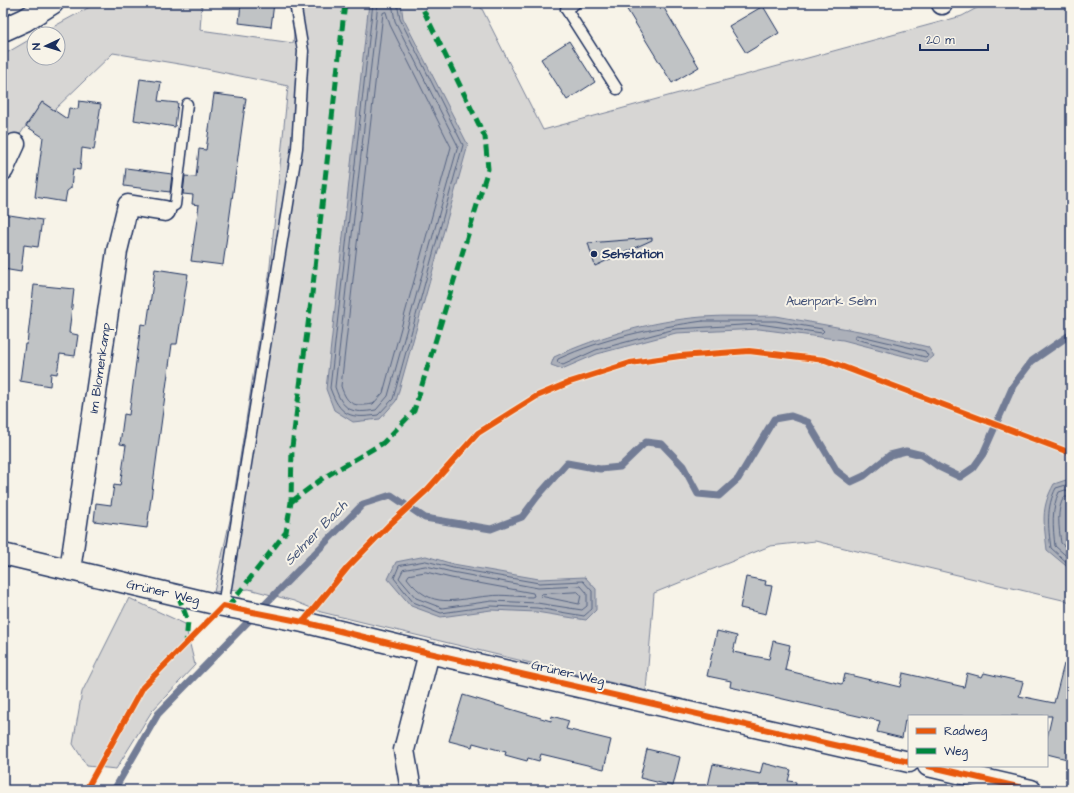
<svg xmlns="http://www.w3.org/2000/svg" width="1074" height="793" font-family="'Architects Daughter',sans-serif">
<rect width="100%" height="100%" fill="#f7f3e8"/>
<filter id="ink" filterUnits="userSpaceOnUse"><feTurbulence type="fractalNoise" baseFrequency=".025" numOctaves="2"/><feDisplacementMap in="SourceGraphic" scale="8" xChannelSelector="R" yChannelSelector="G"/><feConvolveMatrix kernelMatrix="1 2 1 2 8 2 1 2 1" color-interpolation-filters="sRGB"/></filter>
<g filter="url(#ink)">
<!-- green -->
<path fill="#d7d6d4" stroke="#798299" d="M 97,3 L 202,3 L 200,30 L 293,43 L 298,3 L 479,3 L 543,130 L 962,16 L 986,3 L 1071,3 L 1071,602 L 815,541 L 770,546 L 654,593 L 646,691 L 321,612 L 294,601 L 249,589 L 214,592 L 230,520 L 269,276 L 288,86 L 197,67 L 113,53 L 54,110 L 42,102 L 19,136 L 3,138 L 3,55 L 34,37 L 34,58 L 58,58 L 58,34 L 40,34 Z
M 129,598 L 185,624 L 195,665 L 152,711 L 116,769 L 87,766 L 73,744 L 82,692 Z"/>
<!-- water -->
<path fill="#acb0b9" stroke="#727c95" d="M 369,3 L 401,3 L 403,18 L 468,145 L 396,401 L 380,419 L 353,422 L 334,410 L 326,389 Z
M 776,316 L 870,333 L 928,347 L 934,356 L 927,362 L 843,340 L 759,329 L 676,333 L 597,354 L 562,369 L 551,365 L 554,357 C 600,336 652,321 702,317 C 727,315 752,317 776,316 Z
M 1066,480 L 1071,482 L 1071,570 L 1047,550 C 1044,523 1040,509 1054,484 Z
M 426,556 L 453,564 L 539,579 L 585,577 L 596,589 L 596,610 L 586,620 L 536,612 L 491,610 L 441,617 L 411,606 L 388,579 L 396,562 Z"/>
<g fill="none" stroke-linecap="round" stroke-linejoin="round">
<!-- shore -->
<path stroke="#556382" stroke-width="1" d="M 373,3 L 330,388 C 340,416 350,419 378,415 L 393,399 L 463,145 L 400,19 L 397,3
M 378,3 L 335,387 C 343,411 352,414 376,410 L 388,396 L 458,146 L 395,21 L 392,3
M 386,12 L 390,25 L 451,147 L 383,393 L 373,404 C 354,407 347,405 341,386 L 383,13 Z
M 703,321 L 776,321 L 822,329 L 824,331 L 822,333 L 759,324 L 675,329 L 596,350 L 563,365 L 557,362 L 558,359 C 604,338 653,328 703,321 Z
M 857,335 L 925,351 L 928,356 L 925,357 L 856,339 L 855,337 Z
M 1071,486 L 1066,485 L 1056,488 C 1046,507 1048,527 1051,548 L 1071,566
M 1071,491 L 1065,490 L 1059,492 C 1051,509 1053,528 1055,546 L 1071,560
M 1071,497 L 1064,497 C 1056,510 1059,528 1061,543 L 1071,552
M 426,561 L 453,568 L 539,583 L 583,581 L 592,591 L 592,609 L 584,616 L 537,608 L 491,606 L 441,613 L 413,602 L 394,578 L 399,566 Z
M 426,566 L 452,572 L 538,588 L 581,586 L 587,593 L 587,606 L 582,610 L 537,603 L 492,601 L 442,608 L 416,598 L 399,578 L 403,570 Z
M 426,572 L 451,578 L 533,593 L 534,596 L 532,597 C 518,597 503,594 489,596 C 453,599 432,611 407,578 L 409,575 Z
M 578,592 L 581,595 L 579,604 L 540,596 L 542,594 Z"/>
<!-- stream -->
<path stroke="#727c95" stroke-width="7" d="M 114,790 L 158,714 L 363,504 L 391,495 L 425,518 L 491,529 L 522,517 L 537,497 L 567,463 L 600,469 L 620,467 L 646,442 L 662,444 L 683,466 L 698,494 L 719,496 L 738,479 L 774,419 L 791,416 L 808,422 L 837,471 L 851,482 L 864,476 L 890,455 L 906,451 L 922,455 L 939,467 L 960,477 L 973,468 L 983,454 L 1013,386 L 1032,361 L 1071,334"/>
</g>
<!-- building -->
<path fill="#c0c3c5" stroke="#1b2f5e" d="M 241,3 L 274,3 L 271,27 L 239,23 Z
M 623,3 L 661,3 L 699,67 L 672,83 Z
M 763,6 L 779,33 L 746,53 L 729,26 Z
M 569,41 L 595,82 L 567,100 L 541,59 Z
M 140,79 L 161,82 L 158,101 L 178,103 L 175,127 L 134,120 Z
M 214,94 L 246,98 L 223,265 L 191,261 L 199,205 L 192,204 L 193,195 L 183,194 L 185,176 L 196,177 L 199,149 L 206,150 Z
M 79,101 L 101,104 L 94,150 L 82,148 L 80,170 L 73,169 L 71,188 L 67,191 L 65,202 L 35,197 L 43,137 L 26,126 L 42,102 L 67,119 L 69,108 L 78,109 Z
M 126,168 L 172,174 L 170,192 L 124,186 Z
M 3,214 L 42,220 L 38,247 L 24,245 L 21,272 L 3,269 Z
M 652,238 L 652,240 L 595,266 L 588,243 Z
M 155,269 L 188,274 L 177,344 L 172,344 L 147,528 L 94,521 L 96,503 L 111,505 L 114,485 L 120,486 L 126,445 L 120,444 L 124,414 L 129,415 L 141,324 L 147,325 Z
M 34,285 L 74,289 L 69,333 L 78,335 L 75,356 L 60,354 L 57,374 L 51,373 L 50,386 L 20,381 L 25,344 L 27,344 Z
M 746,577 L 766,581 L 765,585 L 772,586 L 766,614 L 740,608 Z
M 717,631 L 737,636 L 733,652 L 769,659 L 773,641 L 790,645 L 785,670 L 841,684 L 843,683 L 845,674 L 900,687 L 903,673 L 964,687 L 967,673 L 982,677 L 984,673 L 1023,682 L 1019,696 L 1054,703 L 1064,664 L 1071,664 L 1071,760 L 1047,754 L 1047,738 L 1052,716 L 909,716 L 909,721 L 905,720 L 902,738 L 877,732 L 880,721 L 730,687 L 731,681 L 707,676 Z
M 463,695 L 551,721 L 552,716 L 569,721 L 566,729 L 611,740 L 604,769 L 541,754 L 539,761 L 528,758 L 527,761 L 505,755 L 506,752 L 473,743 L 472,747 L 449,741 Z
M 647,749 L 680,757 L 673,786 L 640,778 Z
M 763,763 L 791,770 L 788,781 L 796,782 L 795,790 L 707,790 L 713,764 L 760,774 Z"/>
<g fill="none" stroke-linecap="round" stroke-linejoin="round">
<!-- lane casing -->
<g stroke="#1b2f5e" stroke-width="13">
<path id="lane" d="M 576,3 L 566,9 L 617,89
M 165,211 L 175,205 L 187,104
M 223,606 L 297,148 L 303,51 L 295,3"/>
</g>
<!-- street casing -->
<g stroke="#1b2f5e" stroke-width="23">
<path id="street" d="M 942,3 L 942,4
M 3,170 L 15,144
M 3,554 L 223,606 L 303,622 L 429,653 L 909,762
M 70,570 L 117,251 L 128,205 L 165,211
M 928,766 L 1031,790
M 411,790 L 404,750 L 429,653"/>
</g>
<!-- primary casing -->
<g stroke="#1b2f5e" stroke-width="25">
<path id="primary" d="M 3,30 L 25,20 L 52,3"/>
</g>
<!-- lane -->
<use href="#lane" stroke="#f7f3e8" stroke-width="10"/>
<!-- street -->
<use href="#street" stroke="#f7f3e8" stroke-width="20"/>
<!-- primary -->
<use href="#primary" stroke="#f7f3e8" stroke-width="22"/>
<!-- quiet -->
<path stroke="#00873e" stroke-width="5" stroke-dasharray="10 5" stroke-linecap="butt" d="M 291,502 L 323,478 L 383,443 L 414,411 L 488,169 L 485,137 L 420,3
M 178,595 L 188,621 L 186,643
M 228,607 L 286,532 L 291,502 L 292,447 L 312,294 L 345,3"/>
<!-- cycleway casing -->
<g stroke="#f7f3e8" stroke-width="8">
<path id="cycleway" d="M 303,622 L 348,567 L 388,526 L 427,490 L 478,433 L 537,396 L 570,382 L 630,363 L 680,356 L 749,351 L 825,360 L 1071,453
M 928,766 L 1031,790
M 86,790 L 143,687 L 223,606 L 303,622 L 429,653 L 909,762"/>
</g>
<!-- cycleway -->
<use href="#cycleway" stroke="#e8590c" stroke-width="6"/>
</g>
</g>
<!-- markers -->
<circle fill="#1b2f5e" stroke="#f7f3e8" stroke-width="1.5" cx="594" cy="254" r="4"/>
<g text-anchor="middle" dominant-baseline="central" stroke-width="4" stroke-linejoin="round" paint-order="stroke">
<!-- poi labels -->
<g font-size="13" font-weight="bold" fill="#1b2f5e" stroke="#f7f3e8" text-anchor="start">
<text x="602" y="254">Sehstation</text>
</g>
<!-- park labels -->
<g font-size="13" fill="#415076" stroke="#f7f3e8">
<text x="831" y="301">Auenpark Selm</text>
</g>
<!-- street labels -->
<g font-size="13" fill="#1b2f5e" stroke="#f7f3e8">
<text transform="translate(100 368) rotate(-82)">Im Blomenkamp</text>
<text transform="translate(163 592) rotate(13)">Grüner Weg</text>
<text transform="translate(568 673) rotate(13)">Grüner Weg</text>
</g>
<!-- water labels -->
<g font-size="14" font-style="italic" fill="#465679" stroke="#f7f3e8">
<text transform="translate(316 533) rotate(-46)">Selmer Bach</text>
</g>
</g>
<!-- margin -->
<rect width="1074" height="793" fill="none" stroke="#f7f3e8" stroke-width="16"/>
<rect x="8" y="8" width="1058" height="777" fill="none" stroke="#1b2f5e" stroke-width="1.5" filter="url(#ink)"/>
<!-- legend -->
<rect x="908" y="715" width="140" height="52" fill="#f7f3e8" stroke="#9fa5b1"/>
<rect x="916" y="728" width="20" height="6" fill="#e8590c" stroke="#9fa5b1"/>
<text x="944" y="735" font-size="12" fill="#1b2f5e">Radweg</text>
<rect x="916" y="748" width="20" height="6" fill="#00873e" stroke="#9fa5b1"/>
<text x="944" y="755" font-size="12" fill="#1b2f5e">Weg</text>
<!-- north arrow -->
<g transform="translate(46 46) rotate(266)"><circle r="19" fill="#f7f3e8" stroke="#9fa5b1"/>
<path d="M0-3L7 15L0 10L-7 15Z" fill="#1b2f5e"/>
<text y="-6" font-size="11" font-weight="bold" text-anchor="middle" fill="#1b2f5e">N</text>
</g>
<!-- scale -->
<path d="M920 44v6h68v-6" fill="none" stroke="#1b2f5e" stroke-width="2"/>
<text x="926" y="44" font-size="12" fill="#1b2f5e" stroke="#f7f3e8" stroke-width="3" paint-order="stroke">20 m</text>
</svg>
